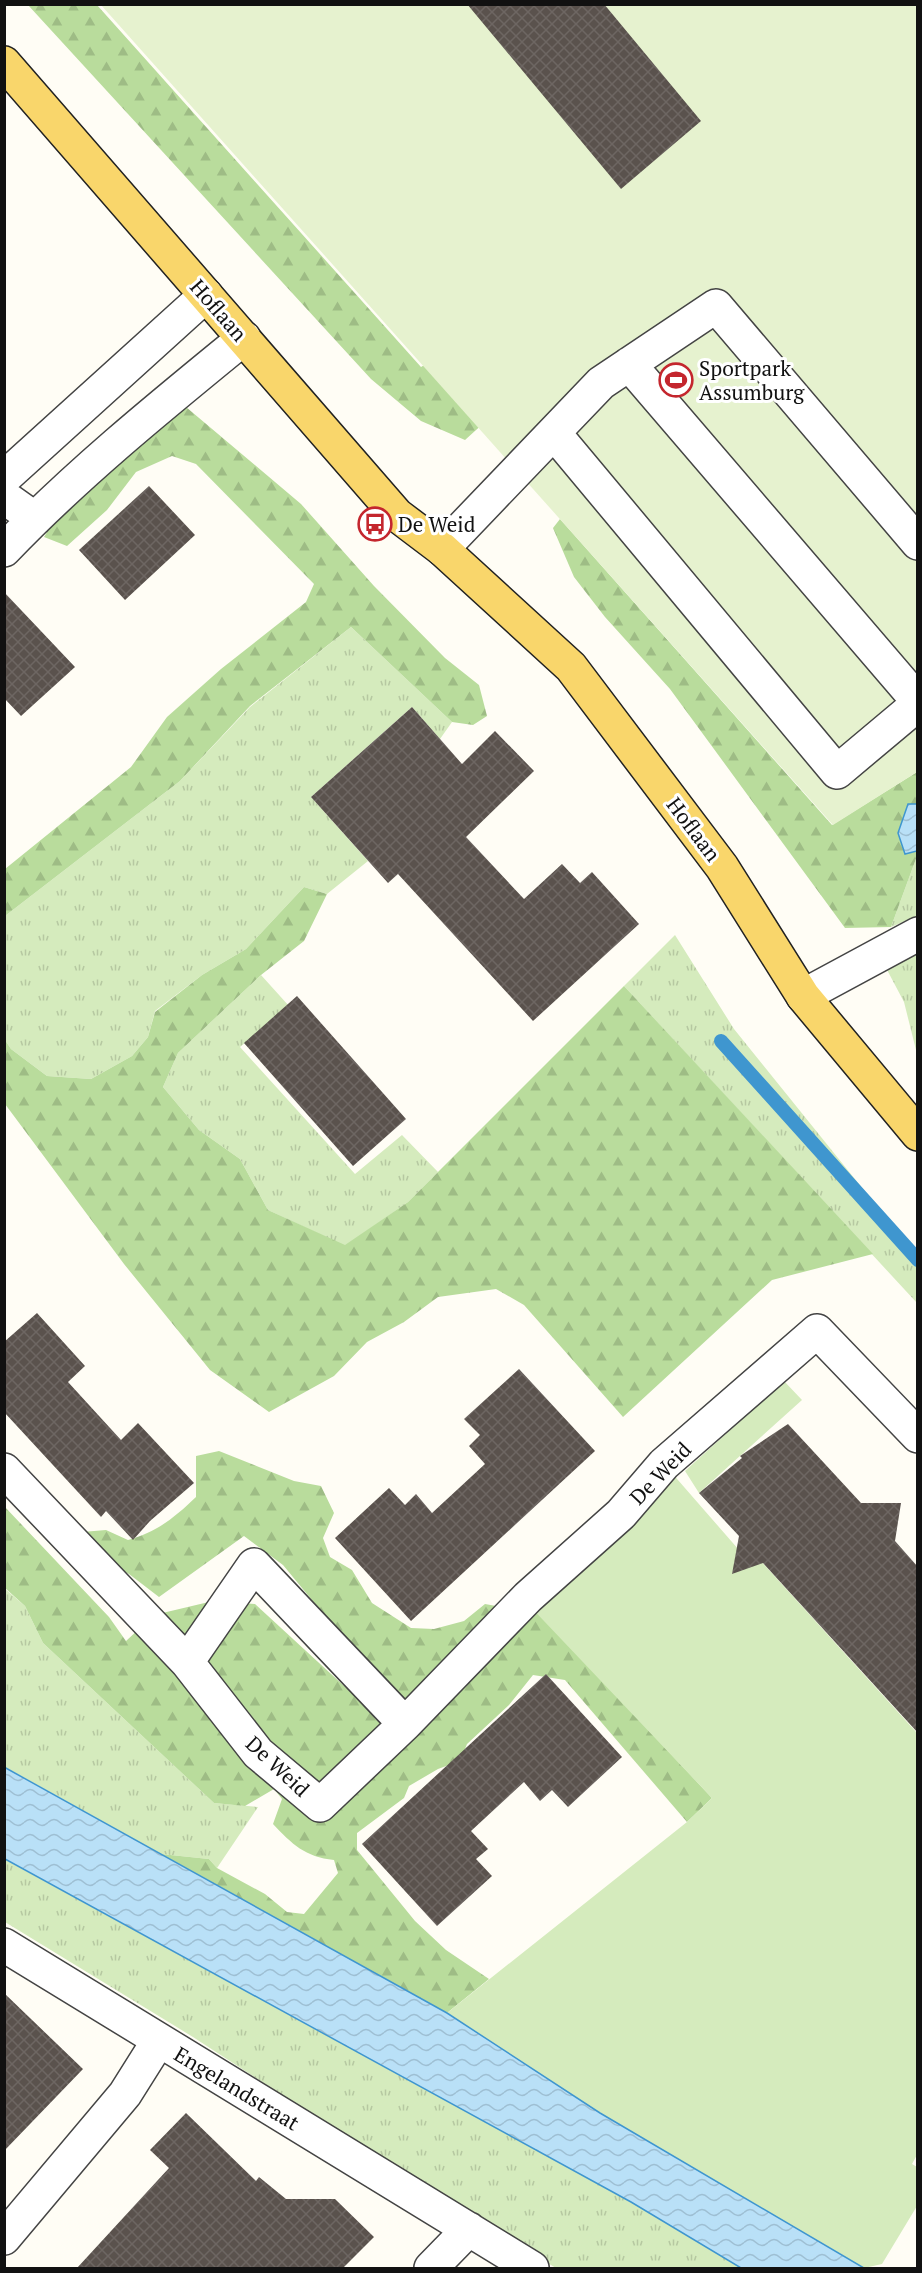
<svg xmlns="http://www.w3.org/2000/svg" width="922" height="2273" font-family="'PT Serif',serif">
<defs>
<pattern id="grass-tufts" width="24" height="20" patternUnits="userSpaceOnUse" patternTransform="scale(1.5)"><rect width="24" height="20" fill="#d5ebbd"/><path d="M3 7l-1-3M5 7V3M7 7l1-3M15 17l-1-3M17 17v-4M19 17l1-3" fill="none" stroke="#b6c8a1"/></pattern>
<pattern id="forest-firs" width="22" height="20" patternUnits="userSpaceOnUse" patternTransform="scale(1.5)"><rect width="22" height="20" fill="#b9dc9c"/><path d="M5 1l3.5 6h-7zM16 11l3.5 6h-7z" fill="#9ebc85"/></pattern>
<pattern id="water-waves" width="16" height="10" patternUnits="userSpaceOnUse" patternTransform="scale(1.5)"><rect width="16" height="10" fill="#b9e0f7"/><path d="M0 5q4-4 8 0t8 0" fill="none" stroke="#9ebfd3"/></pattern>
<pattern id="building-cross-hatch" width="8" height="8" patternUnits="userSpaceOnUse" patternTransform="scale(1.5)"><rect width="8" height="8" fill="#5a524d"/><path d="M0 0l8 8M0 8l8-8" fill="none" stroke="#6d6662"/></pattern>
</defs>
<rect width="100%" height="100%" fill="#fffdf5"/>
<!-- grass -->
<path fill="url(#grass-tufts)" d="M 351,627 L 452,722 L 440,739 L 412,707 L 311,797 L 368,861 L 327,894 L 304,887 L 246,949 L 202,975 L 155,1011 L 148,1037 L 132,1056 L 91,1079 L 47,1076 L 11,1049 L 5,1040 L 5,916 L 180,781 L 250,707 Z
M 917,856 L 917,916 L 891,927 Z
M 675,935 L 734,1029 L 917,1256 L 917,1303 L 624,986 Z
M 917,953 L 917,1054 L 904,1002 L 885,966 Z
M 261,975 L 289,1006 L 240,1047 L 355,1174 L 402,1135 L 438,1172 L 408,1202 L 345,1246 L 268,1210 L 240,1159 L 199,1130 L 163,1087 L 178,1053 Z
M 4,1588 L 25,1606 L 43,1643 L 214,1803 L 258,1807 L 217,1868 L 209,1859 L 161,1854 L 5,1767 Z
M 4,1859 L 631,2202 L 741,2268 L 556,2268 L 470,2217 L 193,2037 L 5,1922 Z"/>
<!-- forest -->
<path fill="url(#forest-firs)" d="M 28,5 L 97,5 L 421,367 L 511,312 L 486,421 L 465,440 L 421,421 L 371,379 Z
M 186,407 L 301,504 L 374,586 L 445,658 L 479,685 L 487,716 L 473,725 L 452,722 L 351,627 L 250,706 L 180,781 L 5,916 L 5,869 L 131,767 L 167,717 L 221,669 L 306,602 L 314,584 L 196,464 L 172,456 L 136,472 L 107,510 L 67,546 L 44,537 L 64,504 Z
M 560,519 L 832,825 L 917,772 L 917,804 L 908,804 L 905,854 L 917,851 L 917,856 L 891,927 L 845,928 L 670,689 L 605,617 L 574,577 L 553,528 Z
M 304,887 L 327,894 L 304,941 L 261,975 L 178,1053 L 163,1087 L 199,1130 L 240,1159 L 268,1210 L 345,1245 L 408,1202 L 624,986 L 873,1254 L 772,1280 L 623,1417 L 524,1305 L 496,1289 L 438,1297 L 404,1322 L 367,1342 L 334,1376 L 269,1412 L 210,1370 L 124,1264 L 5,1104 L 5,1040 L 11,1049 L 47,1076 L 91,1079 L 132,1056 L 148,1037 L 155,1012 L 202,975 L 246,949 Z
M 219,1451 L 294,1481 L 321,1486 L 334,1513 L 323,1538 L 330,1557 L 352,1570 L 372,1603 L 411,1628 L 434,1629 L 464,1621 L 485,1604 L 540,1614 L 712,1798 L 687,1822 L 565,1680 L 533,1675 L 509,1705 L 467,1744 L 460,1761 L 438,1769 L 409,1786 L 404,1798 L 357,1833 L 357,1850 L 415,1921 L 446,1950 L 489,1979 L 447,2013 L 161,1854 L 209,1859 L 217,1868 L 265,1894 L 287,1912 L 304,1914 L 338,1873 L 334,1860 C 305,1857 292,1844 273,1824 L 282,1799 L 274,1789 L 245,1806 L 214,1803 L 43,1643 L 25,1606 L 5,1588 L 4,1506 L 109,1617 L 126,1641 L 154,1615 L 213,1601 L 255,1604 L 368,1708 L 405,1700 L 345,1640 L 283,1565 L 244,1536 L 159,1597 L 129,1574 L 94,1556 L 82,1532 L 106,1530 L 128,1540 C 157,1532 174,1518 196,1497 L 196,1456 Z"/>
<!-- garden -->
<path fill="#d5ebbd" d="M 784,1381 L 802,1400 L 699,1493 L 685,1471 Z
M 664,1464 L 739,1550 L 760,1560 L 917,1733 L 918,2153 L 912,2164 L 917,2167 L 917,2206 L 882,2264 L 864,2268 L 600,2113 L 447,2013 L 687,1822 L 712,1798 L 525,1601 Z"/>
<!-- pitch -->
<path fill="#e6f2cf" d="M 101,5 L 917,5 L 917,772 L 833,825 Z"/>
<!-- water -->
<path fill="url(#water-waves)" stroke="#3f96cf" stroke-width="1.5" d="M 908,804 L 917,804 L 917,851 L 905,854 L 898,833 Z
M 4,1767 L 447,2013 L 600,2113 L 864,2268 L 741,2268 L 631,2202 L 5,1859 Z"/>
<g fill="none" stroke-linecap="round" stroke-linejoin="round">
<!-- stream -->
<path stroke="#3f96cf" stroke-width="14" d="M 721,1041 L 918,1260"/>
</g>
<!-- building -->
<path fill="url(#building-cross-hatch)" d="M 467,4 L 604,4 L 701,121 L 621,189 Z
M 149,486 L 195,535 L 125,600 L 79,550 Z
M 4,592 L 75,667 L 21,716 L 4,698 Z
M 412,707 L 462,764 L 495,731 L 534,771 L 466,837 L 524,899 L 562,864 L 580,883 L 592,872 L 639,924 L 533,1021 L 398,874 L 388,883 L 311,797 Z
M 297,996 L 406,1119 L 353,1166 L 244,1043 Z
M 37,1313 L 85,1366 L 68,1382 L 121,1440 L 138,1423 L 194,1483 L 150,1521 L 133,1540 L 106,1511 L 101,1517 L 4,1412 L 4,1342 Z
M 519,1369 L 595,1451 L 411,1621 L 335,1538 L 389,1488 L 405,1505 L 416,1494 L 432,1513 L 485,1464 L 469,1446 L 480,1435 L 464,1419 Z
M 788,1424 L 861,1503 L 901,1503 L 895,1541 L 918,1567 L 918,1733 L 763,1563 L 732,1574 L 739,1536 L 699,1493 L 742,1458 L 740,1456 Z
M 546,1674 L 622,1757 L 568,1807 L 552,1790 L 540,1801 L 524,1782 L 471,1831 L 488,1849 L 476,1859 L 492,1876 L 437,1926 L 362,1844 Z
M 4,1993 L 83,2069 L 4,2151 Z
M 186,2113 L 256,2181 L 259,2177 L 286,2199 L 335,2199 L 374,2237 L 343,2268 L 77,2268 L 169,2168 L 150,2150 Z"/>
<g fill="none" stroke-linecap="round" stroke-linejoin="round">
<!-- minor casing -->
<g stroke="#444" stroke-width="36">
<path id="minor" d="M 629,364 L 918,701
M 554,433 L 837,772 L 918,704
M 4,478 L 206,295
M 4,497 L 35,519
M 442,549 L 601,383 L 716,306 L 918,543
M 4,550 C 78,473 162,405 244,338
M 803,996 L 918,934
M 4,1470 L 187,1662 L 258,1753 L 320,1805 L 405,1724 L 528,1597 L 621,1514 L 664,1464 L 817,1331 L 918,1436
M 187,1662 L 254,1565 L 405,1724
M 4,1945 L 532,2268
M 4,2238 L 125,2094 L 159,2040
M 431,2268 L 469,2229"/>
</g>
<!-- major casing -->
<g stroke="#222" stroke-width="36">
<path id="major" d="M 4,63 L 397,515 L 442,549 L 571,667 L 722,867 L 803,996 L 918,1134"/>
</g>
<!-- minor -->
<use href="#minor" stroke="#fff" stroke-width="33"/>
<!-- major -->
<use href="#major" stroke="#f9d66b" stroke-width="33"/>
</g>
<!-- icons -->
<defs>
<g id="stadium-ring" transform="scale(1.725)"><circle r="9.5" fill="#fff" stroke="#c4262e" stroke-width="1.5"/><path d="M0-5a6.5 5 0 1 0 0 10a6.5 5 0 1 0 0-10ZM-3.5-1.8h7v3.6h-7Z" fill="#c4262e"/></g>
<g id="bus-ring" transform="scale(1.725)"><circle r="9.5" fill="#fff" stroke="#c4262e" stroke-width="1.5"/><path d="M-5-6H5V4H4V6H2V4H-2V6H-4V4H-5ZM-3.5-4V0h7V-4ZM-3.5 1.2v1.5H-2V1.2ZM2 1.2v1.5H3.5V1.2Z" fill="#c4262e"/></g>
</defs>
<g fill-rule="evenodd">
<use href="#stadium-ring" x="676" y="380"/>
<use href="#bus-ring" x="375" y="524"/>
</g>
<g text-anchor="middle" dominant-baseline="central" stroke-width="6" stroke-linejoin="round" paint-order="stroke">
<!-- street labels -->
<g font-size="21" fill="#111" stroke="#fff">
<text transform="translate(219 310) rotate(49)">Hoflaan</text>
<text transform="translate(694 829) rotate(53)">Hoflaan</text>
<text transform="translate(660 1473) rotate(-46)">De Weid</text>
<text transform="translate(278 1766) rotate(43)">De Weid</text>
<text transform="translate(237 2088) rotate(31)">Engelandstraat</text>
</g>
<!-- poi labels -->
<g font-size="21" fill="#111" stroke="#fff" text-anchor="start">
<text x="699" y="368">Sportpark<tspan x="699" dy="24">Assumburg</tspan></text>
<text x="398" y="524">De Weid</text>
</g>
</g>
<!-- border -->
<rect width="922" height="2273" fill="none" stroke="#111111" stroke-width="12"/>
</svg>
